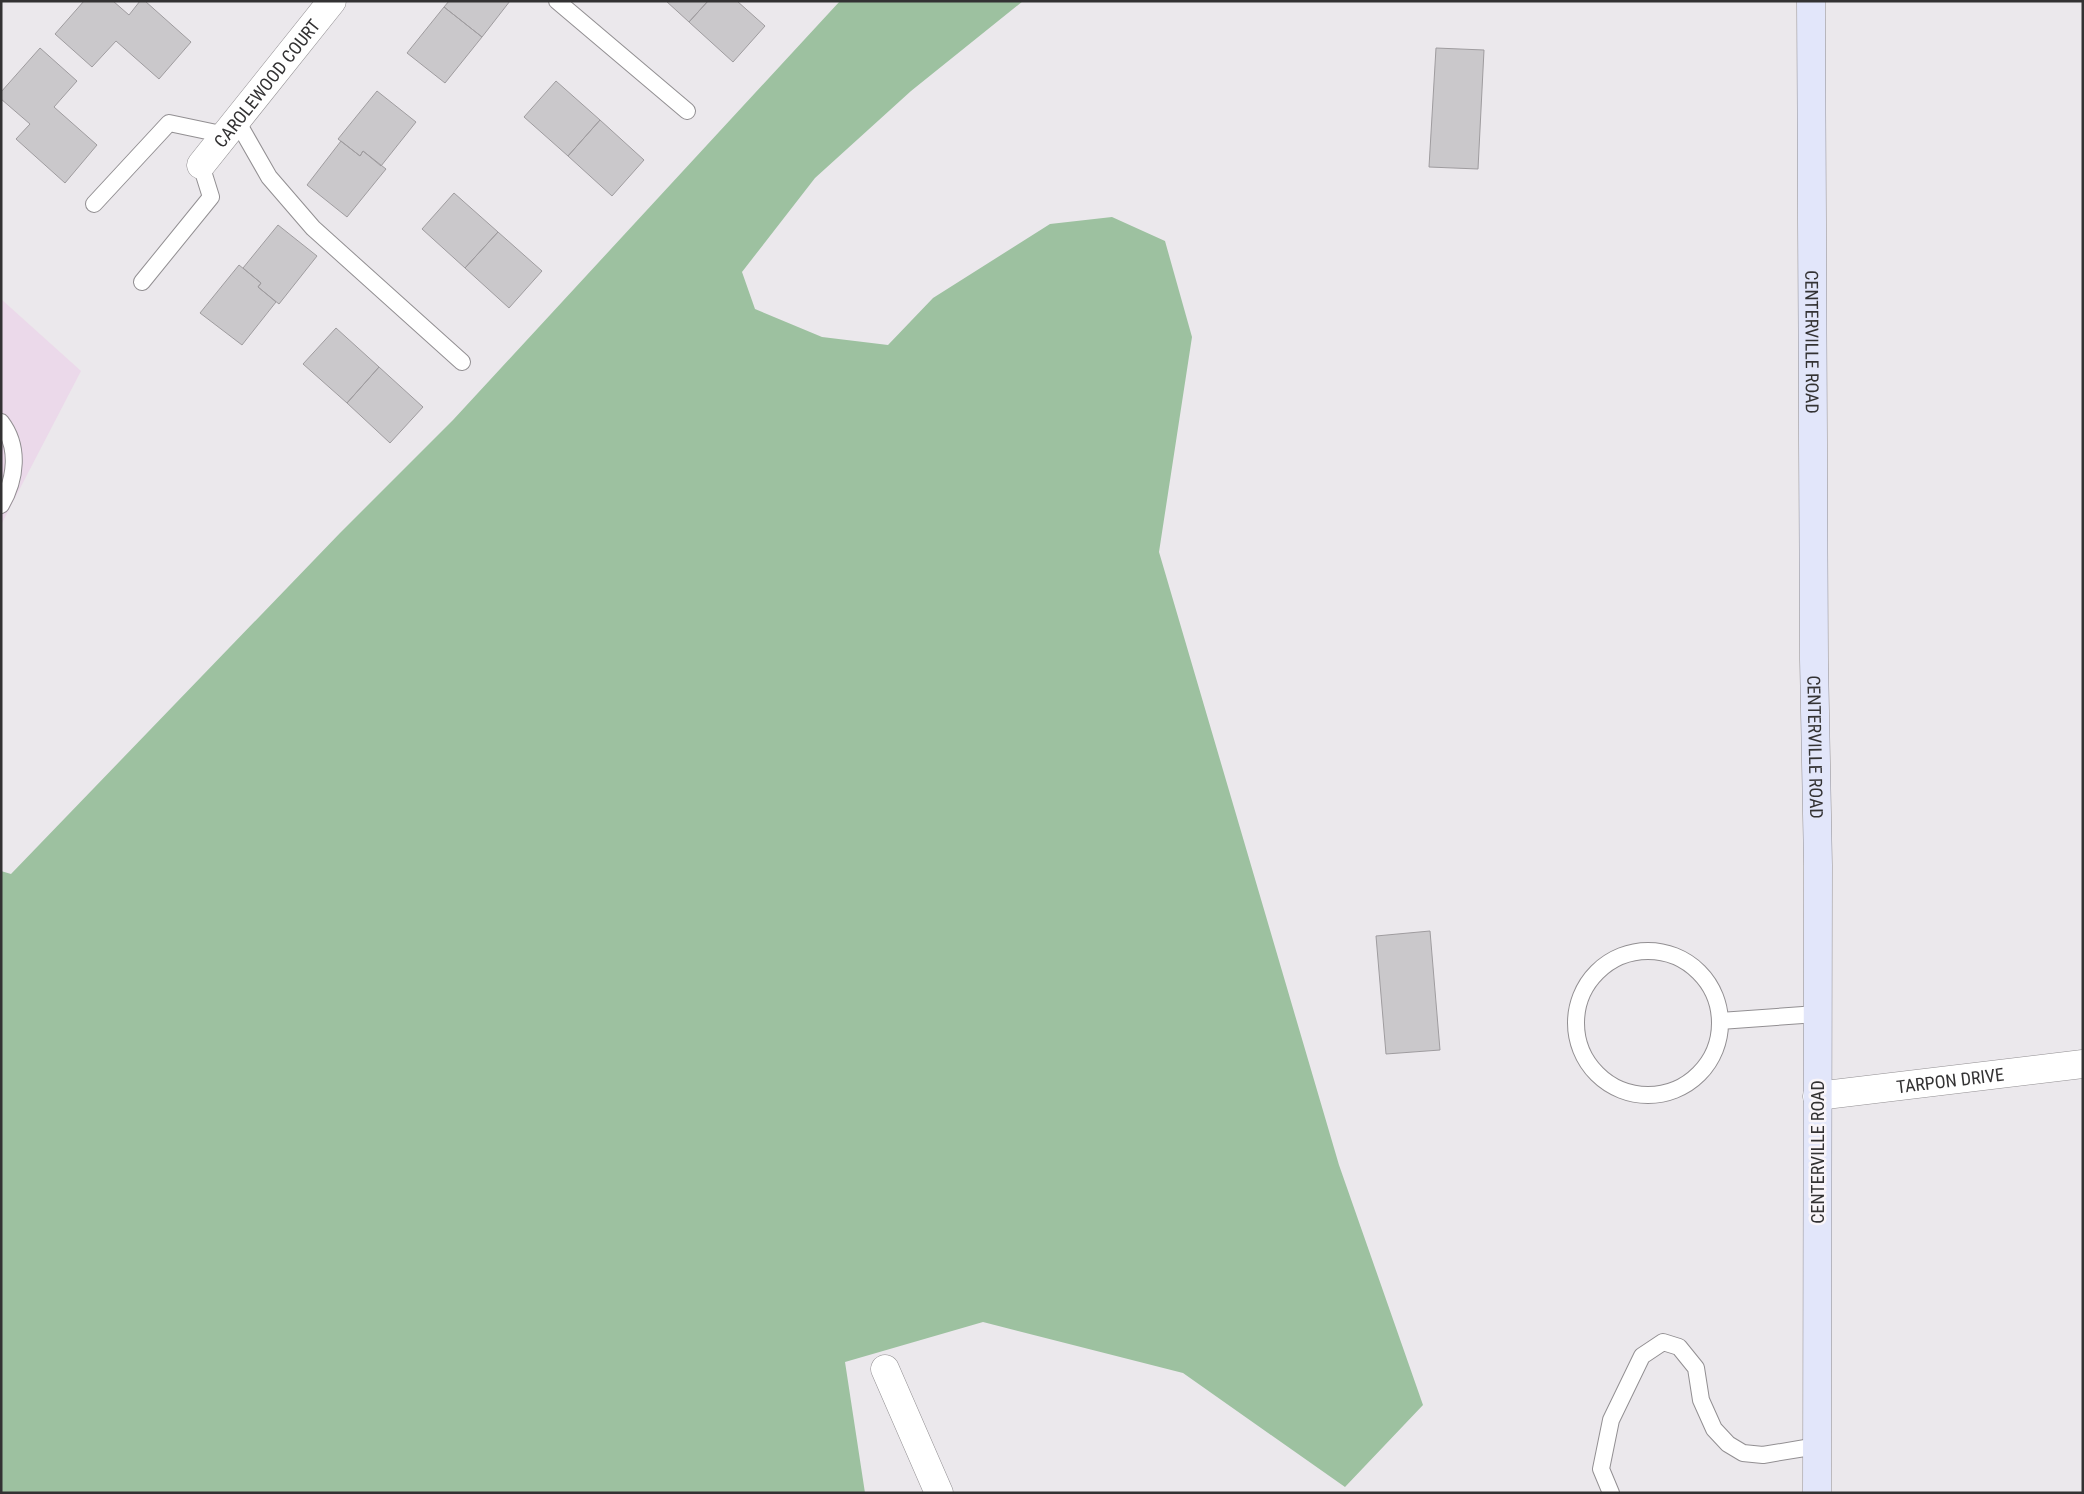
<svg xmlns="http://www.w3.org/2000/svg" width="2084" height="1494" font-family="'Roboto Condensed',sans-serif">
<rect width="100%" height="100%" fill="#ebe8ec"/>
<!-- commercial -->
<path fill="#ebd9ea" d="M 1,299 L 81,371 L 1,525 Z"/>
<!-- green -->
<path fill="#9dc1a0" d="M 840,1 L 1023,1 L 911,91 L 815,178 L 742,272 L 755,309 L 822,337 L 888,345 L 933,298 L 1050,224 L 1112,217 L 1165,241 L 1192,337 L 1159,552 L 1339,1165 L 1423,1405 L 1345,1487 L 1183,1373 L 983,1322 L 845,1362 L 865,1493 L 1,1493 L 1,871 L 11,874 L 340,533 L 453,420 Z"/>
<!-- building -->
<path fill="#cac8cb" stroke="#9f9c9f" d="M 84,1 L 113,1 L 129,15 L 140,1 L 145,1 L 191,42 L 159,79 L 116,41 L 92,67 L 55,34 Z
M 449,1 L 510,1 L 482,37 L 444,7 Z
M 666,1 L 708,1 L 689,22 Z
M 708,1 L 737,1 L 765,26 L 733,62 L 689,22 Z
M 444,7 L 482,37 L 445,83 L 407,53 Z
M 40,48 L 77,81 L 54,107 L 97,145 L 65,183 L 16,139 L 30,124 L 1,99 L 1,92 Z
M 1436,48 L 1484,50 L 1478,169 L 1429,167 Z
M 556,81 L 600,120 L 568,156 L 524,117 Z
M 377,91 L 416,122 L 381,166 L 363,151 L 360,156 L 338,139 Z
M 600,120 L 644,160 L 612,196 L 568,156 Z
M 341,141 L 360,156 L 363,151 L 386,169 L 347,217 L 307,185 Z
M 454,193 L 498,232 L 465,268 L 422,229 Z
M 278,225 L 317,256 L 279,304 L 258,287 L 261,283 L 243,268 Z
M 498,232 L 542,271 L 509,308 L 465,268 Z
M 239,265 L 261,283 L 258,287 L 276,302 L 242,345 L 200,313 Z
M 336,328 L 379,367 L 347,403 L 303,364 Z
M 379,367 L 423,407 L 390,443 L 347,403 Z
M 1430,931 L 1440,1050 L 1386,1054 L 1376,936 Z"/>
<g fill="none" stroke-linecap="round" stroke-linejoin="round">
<!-- lane casing -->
<g stroke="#928f92" stroke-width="18">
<path id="lane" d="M 557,1 L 687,111
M 237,121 L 269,177 L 313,228 L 462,362
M 94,204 L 169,123 L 226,135
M 142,282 L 211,197 L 201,165
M 1,422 C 20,447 16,479 1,505
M1576 1023a72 72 0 1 1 144 0a72 72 0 1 1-144 0Z
M 1720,1021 L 1817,1014
M 1611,1493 L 1601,1469 L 1611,1420 L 1642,1356 L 1663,1342 L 1679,1347 L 1696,1368 L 1701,1400 L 1714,1429 L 1728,1444 L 1743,1453 L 1763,1455 L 1817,1446"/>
</g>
<!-- street casing -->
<g stroke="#928f92" stroke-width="29">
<g id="street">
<path id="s1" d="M 201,165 L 332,1"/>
<path id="s2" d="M 1817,1096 L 2083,1064"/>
<path d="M 885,1369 L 939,1493"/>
</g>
</g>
<!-- secondary casing -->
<g stroke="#928f92" stroke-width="29">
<g id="secondary">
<path id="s3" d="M 1811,1 L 1814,660 L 1818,865 L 1817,1493"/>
</g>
</g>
<!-- lane -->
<use href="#lane" stroke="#fff" stroke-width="16"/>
<!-- street -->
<use href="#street" stroke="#fff" stroke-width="28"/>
<!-- secondary -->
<use href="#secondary" stroke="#e2e6fa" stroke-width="28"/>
</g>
<g text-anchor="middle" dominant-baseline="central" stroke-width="5" stroke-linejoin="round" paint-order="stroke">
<!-- street labels -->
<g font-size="18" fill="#333233" stroke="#f9f5f9">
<text stroke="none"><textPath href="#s1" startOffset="105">CAROLEWOOD COURT</textPath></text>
<text stroke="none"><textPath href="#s3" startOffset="341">CENTERVILLE ROAD</textPath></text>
<text stroke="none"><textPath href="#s3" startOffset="746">CENTERVILLE ROAD</textPath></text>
<text stroke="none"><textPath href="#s2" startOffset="134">TARPON DRIVE</textPath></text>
<text transform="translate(1817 1152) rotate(-90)">CENTERVILLE ROAD</text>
</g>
</g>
<!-- border -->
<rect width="2084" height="1494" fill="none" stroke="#333233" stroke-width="5"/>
</svg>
